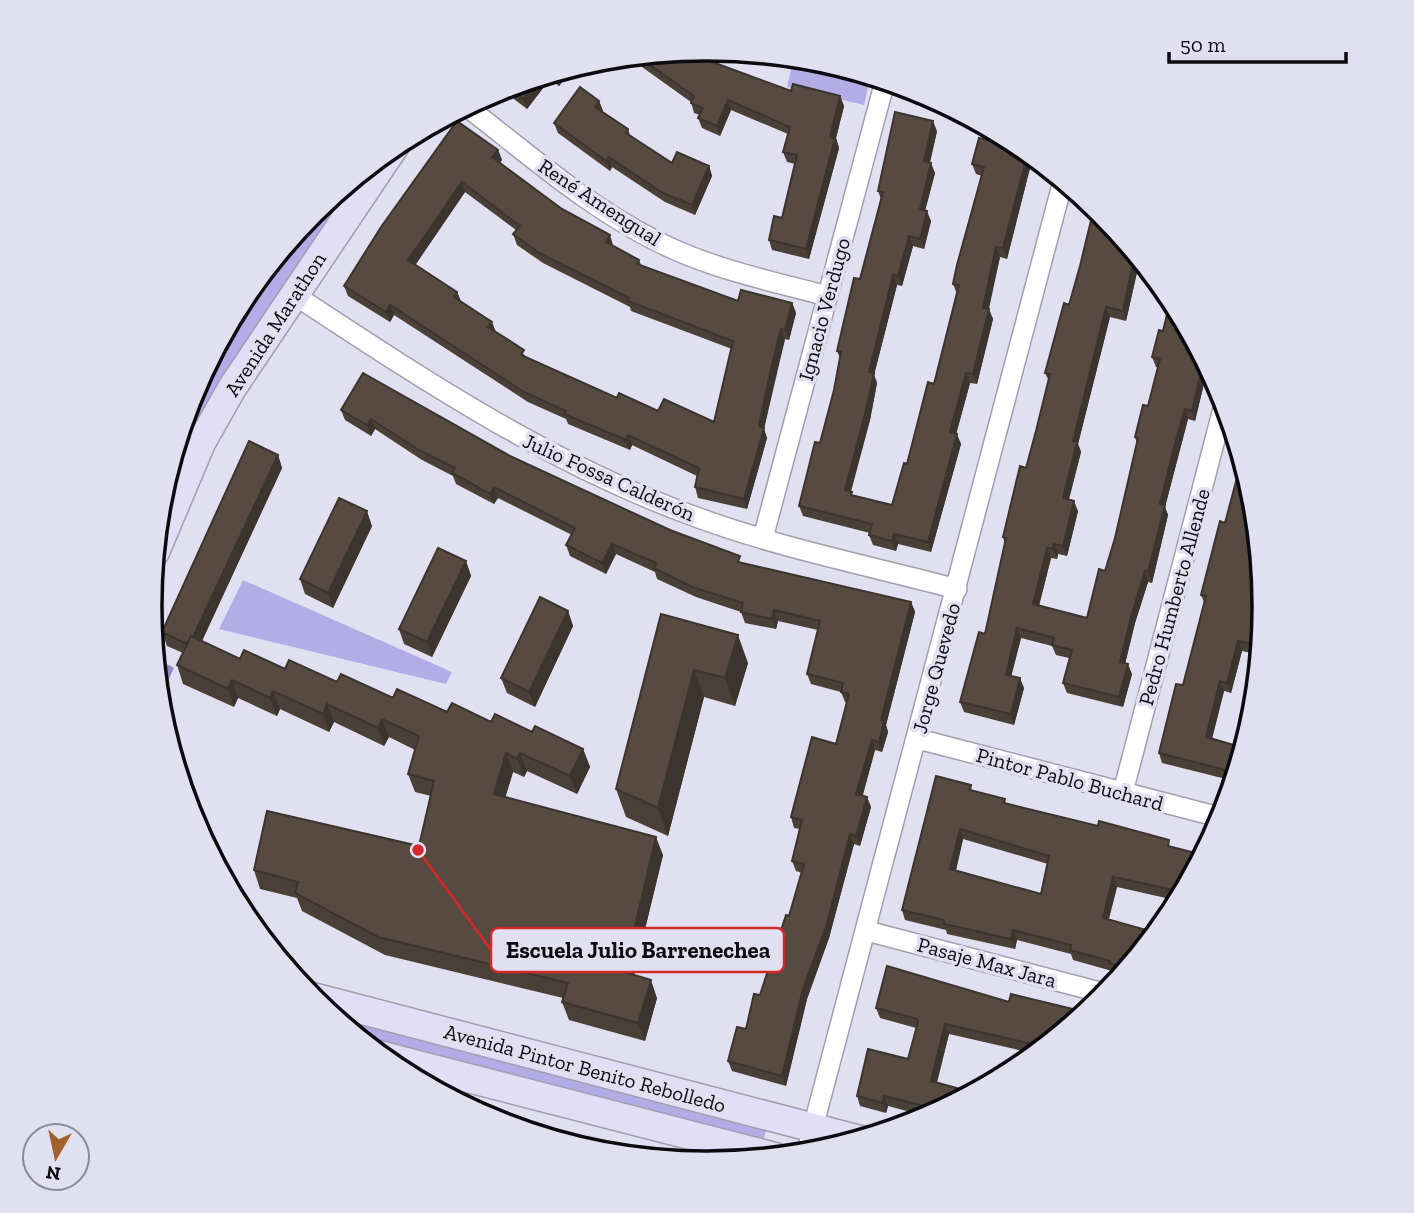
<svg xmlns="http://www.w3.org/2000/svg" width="1414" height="1213" font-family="'Zilla Slab',serif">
<rect width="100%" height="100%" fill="#e1e0f0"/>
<!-- green -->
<path fill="#b3ace7" d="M 792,65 L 869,83 L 864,105 L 787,87 Z
M 362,172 L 199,418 L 160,503 L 192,393 L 244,296 L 313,212 Z
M 243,580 L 452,672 L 446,684 L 219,629 Z
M 325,1010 L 767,1126 L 763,1144 L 359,1039 Z"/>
<!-- water -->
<path fill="#9089c4" d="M 161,661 L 174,668 L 159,699 L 156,672 Z"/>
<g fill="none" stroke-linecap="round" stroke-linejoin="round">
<!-- street casing -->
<g stroke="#a09fae" stroke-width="22">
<path id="street" d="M 466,106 C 532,157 597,215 673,249 C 722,271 775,282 827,296
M 293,294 C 422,379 550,464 696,517 C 780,548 870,566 957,589
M 763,538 L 885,81
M 918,739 L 1223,818
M 1123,792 L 1225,401
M 867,931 L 1107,994
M 806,1154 L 1063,181"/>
</g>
<!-- secondary casing -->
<g stroke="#a09fae" stroke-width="31">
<path id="secondary" d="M 155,552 L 201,443 L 232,388 L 396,144
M 309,996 L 860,1140
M 379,1055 L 775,1157"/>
</g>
<!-- street -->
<use href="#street" stroke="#fff" stroke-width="19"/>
<!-- secondary -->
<use href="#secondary" stroke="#e1def5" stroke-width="28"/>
</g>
<!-- wall -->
<path fill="#4a4038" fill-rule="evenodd" d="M 693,50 L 707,60 L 791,91 L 840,96 L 844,106 L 836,138 L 839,148 L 809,259 L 772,250 L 769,240 L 782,218 L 795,164 L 787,162 L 783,152 L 788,134 L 731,110 L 720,136 L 702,128 L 698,118 L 700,115 L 694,113 L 691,102 L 628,57 Z
M 574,67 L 559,86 L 550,79 L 527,109 L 501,89 Z
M 599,101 L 603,111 L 602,112 L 628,129 L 630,135 L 672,163 L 709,166 L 712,176 L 695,215 L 665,202 L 612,167 L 610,171 L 558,133 L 554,123 Z
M 937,131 L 930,162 L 935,173 L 925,210 L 931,221 L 924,249 L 913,246 L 902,286 L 897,285 L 874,375 L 877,383 L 870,420 L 851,492 L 853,496 L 892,505 L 934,384 L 957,294 L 953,284 L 982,176 L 976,174 L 972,164 L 1025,149 L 1029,153 L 1032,160 L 1007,259 L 1000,257 L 988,309 L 993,319 L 977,384 L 970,383 L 956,434 L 961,444 L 931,552 L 898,544 L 896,551 L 873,545 L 869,535 L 870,533 L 803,516 L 799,506 L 820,443 L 834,390 L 840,358 L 837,351 L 860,279 L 881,199 L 878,191 Z
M 498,150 L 502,160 L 499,163 L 613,245 L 613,246 L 639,260 L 641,265 L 738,301 L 792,303 L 796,313 L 789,340 L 785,339 L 774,383 L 764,429 L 767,438 L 747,509 L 698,498 L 695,487 L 697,476 L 632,445 L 630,450 L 568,424 L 566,419 L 528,402 L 394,315 L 390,322 L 348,296 L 344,286 ZM 465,192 L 516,230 L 513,234 L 517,245 L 543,263 L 630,307 L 631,311 L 732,349 L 714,422 L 658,411 L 617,398 L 527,357 L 495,332 L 461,301 L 457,292 L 415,265 Z
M 1090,203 L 1101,213 L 1140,259 L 1126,321 L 1110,317 L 1078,444 L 1081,452 L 1069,500 L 1078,511 L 1067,556 L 1058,554 L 1057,559 L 1051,558 L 1039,605 L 1087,618 L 1105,571 L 1115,538 L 1137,443 L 1135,437 L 1148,406 L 1158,368 L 1156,367 L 1152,357 L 1163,331 L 1171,298 L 1208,367 L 1195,421 L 1188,419 L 1178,457 L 1165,507 L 1168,515 L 1152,583 L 1148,582 L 1135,623 L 1125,664 L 1132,674 L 1123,707 L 1067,693 L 1063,683 L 1069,658 L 1056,655 L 1052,646 L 1021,638 L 1011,676 L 1024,688 L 1014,725 L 964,712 L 960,702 L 985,634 L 1005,544 L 1003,537 L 1026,468 L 1036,431 L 1049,381 L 1045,373 L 1069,305 L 1080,266 L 1092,215 L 1089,207 Z
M 341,410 L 510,456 L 743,563 L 911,602 L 915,612 L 886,725 L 888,732 L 882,752 L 875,750 L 863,795 L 867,797 L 871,807 L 860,846 L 854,844 L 829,938 L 807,999 L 786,1086 L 732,1071 L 728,1061 L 746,1029 L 760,995 L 789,916 L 802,873 L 796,871 L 792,861 L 800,829 L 794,828 L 791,817 L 836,744 L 847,703 L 845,702 L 841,692 L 811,684 L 807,674 L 818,630 L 778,621 L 776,629 L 745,623 L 741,612 L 696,597 L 657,579 L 655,572 L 616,554 L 606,574 L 570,556 L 566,545 L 572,535 L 498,498 L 494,504 L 456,484 L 453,476 L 422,460 L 375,429 L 371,436 L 345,420 Z
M 278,455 L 282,468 L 202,641 L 240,659 L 285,669 L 447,712 L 532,732 L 583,749 L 590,767 L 577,794 L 527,771 L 524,777 L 513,772 L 505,797 L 663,855 L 634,975 L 657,998 L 645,1041 L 569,1020 L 562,1002 L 563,998 L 385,955 L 302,911 L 297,898 L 260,889 L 254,870 L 419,846 L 431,796 L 415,792 L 408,774 L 415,750 L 389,737 L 384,746 L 334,722 L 329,732 L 280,709 L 277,716 L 238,698 L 234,707 L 183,684 L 177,665 L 183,653 L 167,646 L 162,632 Z
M 1254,498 L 1260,561 L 1256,578 L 1264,607 L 1260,655 L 1242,651 L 1231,693 L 1224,691 L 1212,738 L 1244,748 L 1234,781 L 1162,763 L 1159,753 L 1183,685 L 1204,602 L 1201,595 L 1225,523 Z
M 372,526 L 333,608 L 305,594 L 300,579 Z
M 466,561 L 471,576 L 432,657 L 404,644 L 399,629 Z
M 568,611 L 573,626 L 535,707 L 507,693 L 501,678 Z
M 661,614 L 748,663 L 735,706 L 704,697 L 668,836 L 626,817 L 616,789 Z
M 973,790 L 1007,803 L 1203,855 L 1179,901 L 1117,887 L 1109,919 L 1157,933 L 1122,976 L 1113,974 L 1112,971 L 1073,960 L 1071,954 L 1017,940 L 1015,949 L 947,934 L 946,930 L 905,920 L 902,910 ZM 963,839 L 1048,864 L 1041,894 L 956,870 Z
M 1009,1002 L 1081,1011 L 1083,1016 L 1036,1054 L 949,1034 L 937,1083 L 975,1093 L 929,1117 L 888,1106 L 886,1113 L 860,1106 L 857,1096 L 908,1059 L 916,1028 L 880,1018 L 876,1008 Z"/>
<!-- shaded-wall -->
<path fill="#3c342e" d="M 574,67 L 559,86 L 556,76 L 559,72 Z
M 548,75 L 550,79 L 527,109 L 523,99 L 539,78 Z
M 840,96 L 844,106 L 836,138 L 839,148 L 809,259 L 806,249 L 830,137 Z
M 728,100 L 731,110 L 720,136 L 717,126 Z
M 599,101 L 603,111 L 599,117 L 595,107 Z
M 933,121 L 937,131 L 928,171 L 924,161 Z
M 498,150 L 502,160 L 496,168 L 492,157 Z
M 1028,152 L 1032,160 L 1007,259 L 1003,248 Z
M 609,157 L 612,167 L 610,171 L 606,161 Z
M 931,163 L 935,173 L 923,219 L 920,209 Z
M 709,166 L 712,176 L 695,215 L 692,205 Z
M 462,182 L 465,192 L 412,270 L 408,260 Z
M 927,211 L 931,221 L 924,249 L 920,239 Z
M 610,235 L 613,245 L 609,252 L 606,242 Z
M 909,236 L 913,246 L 902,286 L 898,276 Z
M 996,247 L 1000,257 L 987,318 L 983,308 Z
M 1135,254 L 1140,259 L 1126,321 L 1123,311 Z
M 893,275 L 897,285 L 874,375 L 877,383 L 870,420 L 848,500 L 845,490 L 869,372 Z
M 457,292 L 461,302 L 454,297 Z
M 792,303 L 796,313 L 789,340 L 785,330 Z
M 390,305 L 394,315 L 390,322 L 386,312 Z
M 1106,307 L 1110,317 L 1078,444 L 1081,452 L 1066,508 L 1063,498 L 1073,441 Z
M 989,309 L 993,319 L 977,384 L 973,374 Z
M 492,322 L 496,332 L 488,327 Z
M 781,329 L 785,339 L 764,429 L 767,438 L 747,509 L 744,499 L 770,373 Z
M 1204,359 L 1208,367 L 1195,421 L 1192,411 Z
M 966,373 L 970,383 L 954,442 L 950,432 Z
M 1185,409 L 1188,419 L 1165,507 L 1168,515 L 1152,583 L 1148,572 L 1160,504 Z
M 371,419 L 375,429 L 371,436 L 367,425 Z
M 957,434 L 961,444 L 931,552 L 928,542 Z
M 628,435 L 632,445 L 630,450 L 626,440 Z
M 278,455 L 282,468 L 194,658 L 189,645 Z
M 494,487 L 498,498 L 494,504 L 490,494 Z
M 1074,501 L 1078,511 L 1067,556 L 1063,546 Z
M 367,511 L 372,526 L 333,608 L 328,593 Z
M 894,534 L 898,544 L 896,551 L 892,541 Z
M 1258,543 L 1260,561 L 1253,586 L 1250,576 Z
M 612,544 L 616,554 L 606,574 L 602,563 Z
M 1054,544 L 1058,554 L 1057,559 L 1053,549 Z
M 1047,548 L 1051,558 L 1037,614 L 1033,604 Z
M 466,561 L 471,576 L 432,657 L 427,642 Z
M 1145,571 L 1148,582 L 1135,623 L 1123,672 L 1120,662 L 1132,613 Z
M 911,602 L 915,612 L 886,725 L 888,732 L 882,752 L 879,742 L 881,720 Z
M 774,610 L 778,621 L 776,629 L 772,619 Z
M 568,611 L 573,626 L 535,707 L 529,692 Z
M 1017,628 L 1021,638 L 1009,685 L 1006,675 Z
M 738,635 L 748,663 L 735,706 L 725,678 Z
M 1238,641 L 1242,651 L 1231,693 L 1227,683 Z
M 1128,664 L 1132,674 L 1123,707 L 1119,697 Z
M 694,670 L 704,697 L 668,836 L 658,808 Z
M 1020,678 L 1024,688 L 1014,725 L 1011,714 Z
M 232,680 L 238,698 L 234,707 L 228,689 Z
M 1220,681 L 1224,691 L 1210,747 L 1206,737 Z
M 273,691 L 280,709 L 277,716 L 270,698 Z
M 327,704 L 334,722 L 329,732 L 323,714 Z
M 382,719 L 389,737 L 384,746 L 378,728 Z
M 872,740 L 875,750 L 860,804 L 856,794 Z
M 583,749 L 590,767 L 577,794 L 570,776 Z
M 506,753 L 513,772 L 501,812 L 494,794 Z
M 520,753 L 527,771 L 524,777 L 517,759 Z
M 867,797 L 871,807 L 860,846 L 856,836 Z
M 960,829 L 963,839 L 954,879 L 950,869 Z
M 850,834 L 854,844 L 829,938 L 807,999 L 786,1086 L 782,1076 L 803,989 Z
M 656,837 L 663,855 L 630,990 L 624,972 Z
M 1113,877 L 1117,887 L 1106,928 L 1103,918 Z
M 1013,930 L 1017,940 L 1015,949 L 1011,939 Z
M 651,980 L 657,998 L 645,1041 L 638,1023 Z
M 945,1024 L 949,1034 L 934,1091 L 931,1081 Z
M 884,1096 L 888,1106 L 886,1113 L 883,1103 Z"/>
<!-- building -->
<path fill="#564a41" stroke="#3c342e" stroke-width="2" fill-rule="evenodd" d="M 693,50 L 707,60 L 791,91 L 793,84 L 840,96 L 830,137 L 835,138 L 806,249 L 769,240 L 774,216 L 782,218 L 797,155 L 783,152 L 790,127 L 728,100 L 717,126 L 698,118 L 703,108 L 691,103 L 694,96 L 637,56 Z
M 539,78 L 523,99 L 508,87 Z
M 580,87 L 599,101 L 595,107 L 628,129 L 626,133 L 672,163 L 677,152 L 709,166 L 692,205 L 661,192 L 609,157 L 606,161 L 554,123 Z
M 895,112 L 933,121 L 924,161 L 931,163 L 920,209 L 927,211 L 920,239 L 909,236 L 898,276 L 893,275 L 869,372 L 874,373 L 866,410 L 845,490 L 852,492 L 851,495 L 892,505 L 904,463 L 907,464 L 928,382 L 934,384 L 959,285 L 953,284 L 957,265 L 984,167 L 972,164 L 979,138 L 1025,149 L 1028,152 L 1003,248 L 996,247 L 983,308 L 989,309 L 973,374 L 966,373 L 950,432 L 957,434 L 928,542 L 894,534 L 892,541 L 869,535 L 872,524 L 799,506 L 815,442 L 820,443 L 834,390 L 841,352 L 837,351 L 854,278 L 860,279 L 883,192 L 878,191 Z
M 457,121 L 498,150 L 492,157 L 562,209 L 610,235 L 606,242 L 639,260 L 637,264 L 738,301 L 741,290 L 792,303 L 785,330 L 781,329 L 770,373 L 759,426 L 764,428 L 744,499 L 695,487 L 699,468 L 628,435 L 626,440 L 564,414 L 566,411 L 524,392 L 390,305 L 386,312 L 344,286 L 381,227 ZM 462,182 L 520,226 L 513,234 L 539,253 L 629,298 L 628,301 L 733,341 L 714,422 L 664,399 L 658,411 L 619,393 L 617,398 L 521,355 L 524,350 L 488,327 L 492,322 L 454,297 L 457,292 L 408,260 Z
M 1090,203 L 1101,213 L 1135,254 L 1123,311 L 1106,307 L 1073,441 L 1077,442 L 1063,498 L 1074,501 L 1063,546 L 1054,544 L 1053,549 L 1047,548 L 1033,604 L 1087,618 L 1099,569 L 1105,571 L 1115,538 L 1138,438 L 1135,437 L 1143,405 L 1148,406 L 1160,359 L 1152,357 L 1159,330 L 1163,331 L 1171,298 L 1204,359 L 1192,411 L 1185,409 L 1174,447 L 1160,504 L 1165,505 L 1148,572 L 1145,571 L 1132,613 L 1120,662 L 1128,664 L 1119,697 L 1063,683 L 1072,650 L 1052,645 L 1054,638 L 1017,628 L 1006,675 L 1020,678 L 1011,714 L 960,702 L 979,632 L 985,634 L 1006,538 L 1003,537 L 1020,466 L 1026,468 L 1036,431 L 1050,374 L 1045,373 L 1064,303 L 1069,305 L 1080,266 L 1094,208 L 1089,207 Z
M 363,373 L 510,456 L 670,530 L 740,556 L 738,562 L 911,602 L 881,720 L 884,721 L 879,742 L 872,740 L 856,794 L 867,797 L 856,836 L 850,834 L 826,927 L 803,989 L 782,1076 L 728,1061 L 737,1027 L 746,1029 L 754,994 L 760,995 L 786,915 L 789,916 L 804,864 L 792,861 L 802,820 L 791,817 L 812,737 L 836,744 L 849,694 L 841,692 L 843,683 L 807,674 L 820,621 L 774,610 L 772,619 L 741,612 L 743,603 L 692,587 L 654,568 L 656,563 L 612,544 L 602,563 L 566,545 L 575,528 L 494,487 L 490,494 L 452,473 L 455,468 L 419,450 L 371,419 L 367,425 L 341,410 Z
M 249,441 L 278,455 L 193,637 L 191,636 L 187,644 L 162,632 Z
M 1242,459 L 1254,498 L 1258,543 L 1250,576 L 1262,579 L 1264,607 L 1261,646 L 1238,641 L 1227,683 L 1220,681 L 1206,737 L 1244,748 L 1236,773 L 1159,753 L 1176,684 L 1183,685 L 1206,596 L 1201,595 L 1220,521 L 1225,523 Z
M 339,498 L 367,511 L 328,593 L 300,579 Z
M 438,548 L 466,561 L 427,642 L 399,629 Z
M 540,597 L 568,611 L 529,692 L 501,678 Z
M 661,614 L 738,635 L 725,678 L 694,670 L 658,808 L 616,789 Z
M 191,636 L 240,659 L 244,650 L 285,669 L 289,660 L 337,682 L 341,674 L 393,698 L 397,689 L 447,712 L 452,703 L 491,722 L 495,714 L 532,732 L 535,726 L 583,749 L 570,776 L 520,753 L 517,759 L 506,753 L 494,794 L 656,837 L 624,972 L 651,980 L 638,1023 L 562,1002 L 568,983 L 378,937 L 295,893 L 298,882 L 254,870 L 267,811 L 419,846 L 434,781 L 408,774 L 419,736 L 382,719 L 378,728 L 327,704 L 323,714 L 273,691 L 270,698 L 232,680 L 228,689 L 177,665 Z
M 936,776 L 971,785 L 970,790 L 1005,799 L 1004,803 L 1098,826 L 1099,821 L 1169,840 L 1168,846 L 1203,855 L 1183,892 L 1113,877 L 1103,918 L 1157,933 L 1128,968 L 1109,963 L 1110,961 L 1070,950 L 1071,945 L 1013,930 L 1011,939 L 944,924 L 944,920 L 902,910 ZM 960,829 L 1049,856 L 1041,894 L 950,869 Z
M 887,966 L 1009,1002 L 1011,994 L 1081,1011 L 1079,1019 L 1045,1047 L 945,1024 L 931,1081 L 975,1093 L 931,1116 L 933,1108 L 884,1096 L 883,1103 L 857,1096 L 868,1049 L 908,1059 L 918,1022 L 917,1019 L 876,1008 Z"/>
<g text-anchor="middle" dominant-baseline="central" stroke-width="7" stroke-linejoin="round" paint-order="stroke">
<!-- street labels -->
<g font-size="21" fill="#0b0b10" stroke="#e1e0f0">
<text transform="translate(600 202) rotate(33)">René Amengual</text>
<text transform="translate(824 309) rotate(-75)">Ignacio Verdugo</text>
<text transform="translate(275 324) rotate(-57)">Avenida Marathon</text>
<text transform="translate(609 477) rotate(24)">Julio Fossa Calderón</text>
<text transform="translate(1174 597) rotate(-75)">Pedro Humberto Allende</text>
<text transform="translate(936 668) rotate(-75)">Jorge Quevedo</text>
<text transform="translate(1070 779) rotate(15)">Pintor Pablo Buchard</text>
<text transform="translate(987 962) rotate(15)">Pasaje Max Jara</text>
<text transform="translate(585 1068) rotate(15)">Avenida Pintor Benito Rebolledo</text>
</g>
</g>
<!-- crop -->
<path d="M0 0H1414V1213H0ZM162 606a545 545 0 1 1 1090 0a545 545 0 1 1-1090 0Z" fill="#e1e0f0" fill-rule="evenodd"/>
<path fill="none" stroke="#0b0b10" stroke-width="3.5" d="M162 606a545 545 0 1 1 1090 0a545 545 0 1 1-1090 0Z"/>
<!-- callouts -->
<path fill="none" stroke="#d62828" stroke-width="2.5" d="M418 850L491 950"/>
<circle fill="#d62828" stroke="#e1e0f0" stroke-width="2.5" cx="418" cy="850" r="7"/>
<rect fill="#e1e0f0" stroke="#d62828" stroke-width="2.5" x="491" y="928" width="293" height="44" rx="7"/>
<g font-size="23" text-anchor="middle" font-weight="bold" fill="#0b0b10">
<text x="638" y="958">Escuela Julio Barrenechea</text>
</g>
<!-- north arrow -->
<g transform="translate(56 1157) rotate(189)"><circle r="33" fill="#e1e0f0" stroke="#8b8b96" stroke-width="2"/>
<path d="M0-5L12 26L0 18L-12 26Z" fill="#a1612a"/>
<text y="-10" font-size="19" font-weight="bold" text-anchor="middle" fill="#0b0b10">N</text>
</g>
<!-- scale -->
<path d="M1169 52v10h177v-10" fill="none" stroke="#0b0b10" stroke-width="3.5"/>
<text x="1180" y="52" font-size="21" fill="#0b0b10" stroke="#e1e0f0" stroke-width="5" paint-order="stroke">50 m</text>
</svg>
